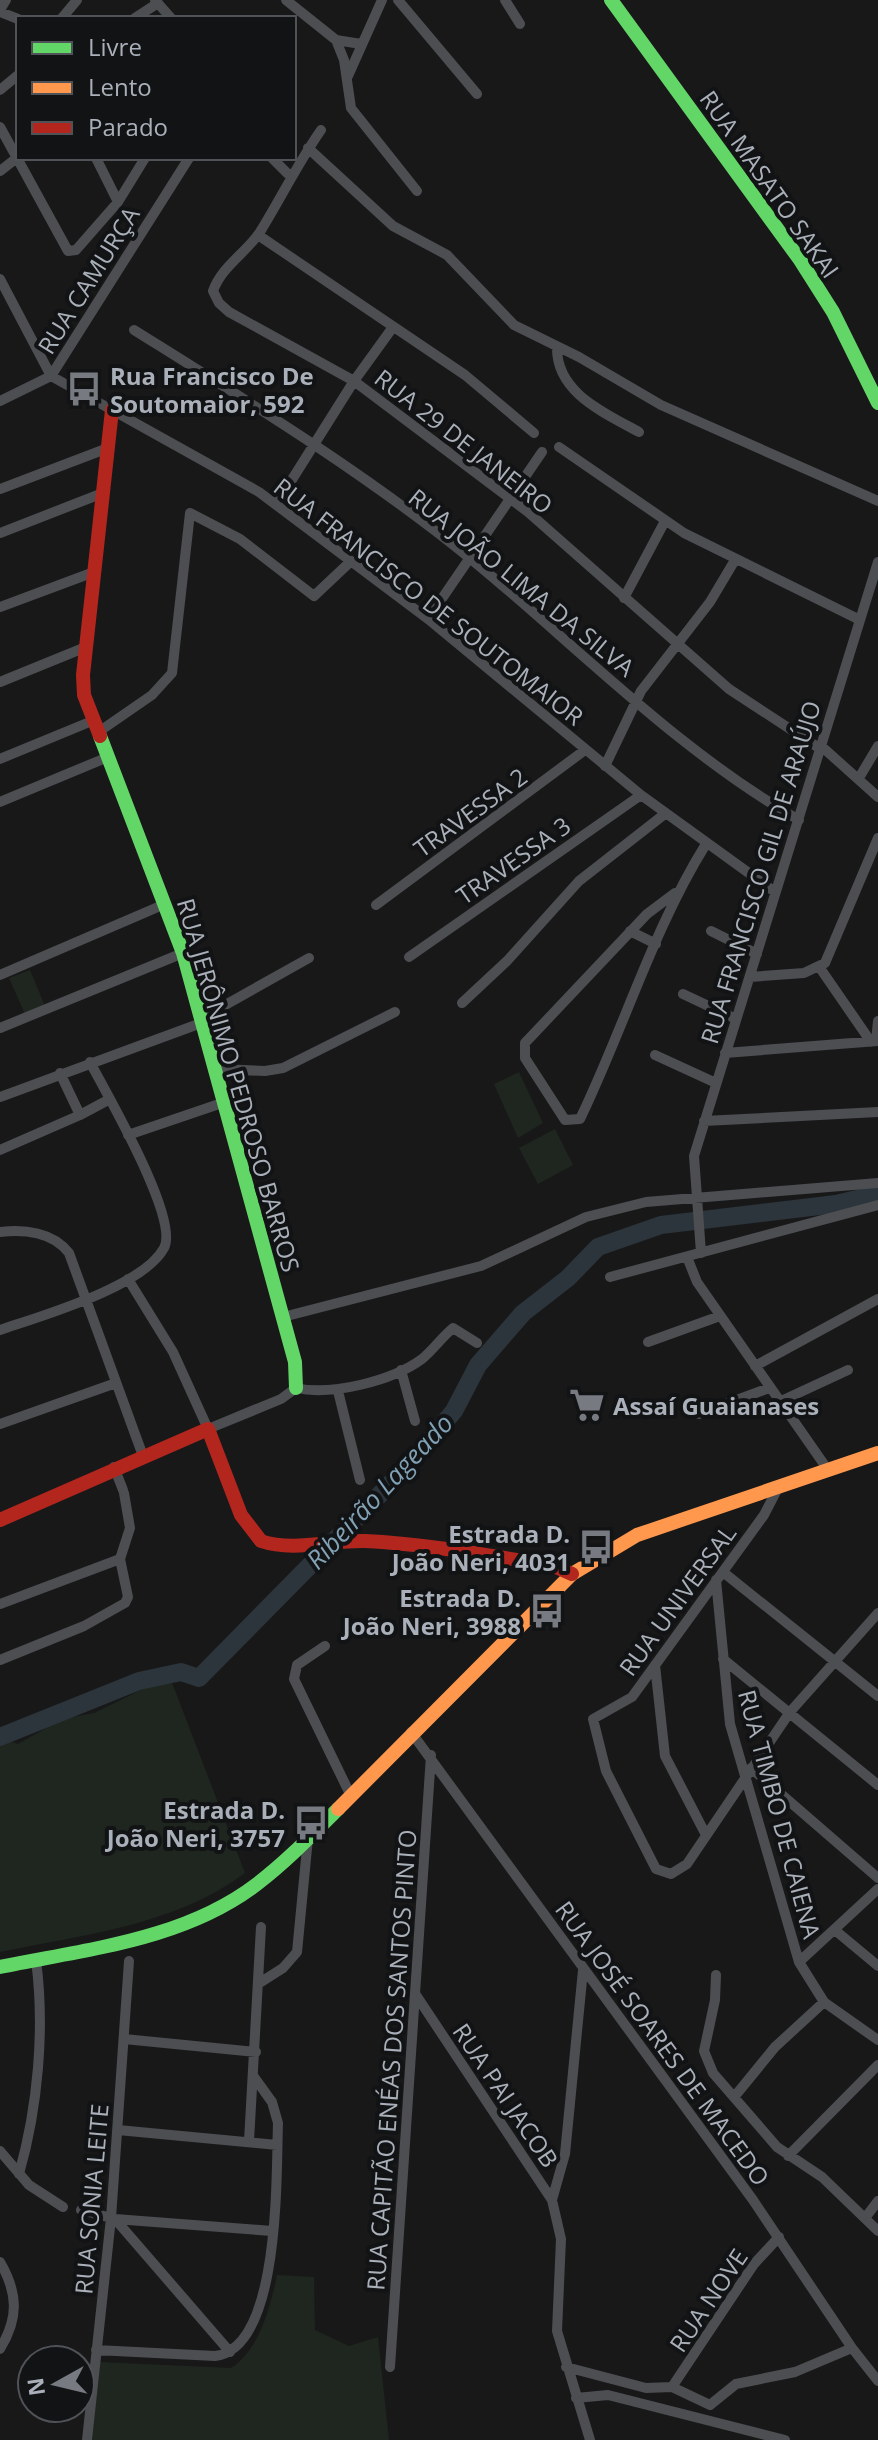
<svg xmlns="http://www.w3.org/2000/svg" width="878" height="2440" font-family="'Open Sans',sans-serif">
<rect width="100%" height="100%" fill="#181819"/>
<!-- green -->
<path fill="#1e261f" d="M 30,970 L 45,1006 L 25,1014 L 9,978 Z
M 519,1072 L 543,1123 L 518,1138 L 494,1084 Z
M 555,1129 L 573,1165 L 538,1184 L 519,1148 Z
M 171,1680 L 245,1873 C 176,1925 83,1935 0,1952 L 0,1738 L 18,1744 L 62,1719 L 94,1713 L 143,1689 Z
M 277,2275 L 314,2277 L 315,2330 L 349,2346 L 378,2337 L 389,2440 L 92,2440 L 100,2362 L 231,2368 C 259,2351 271,2305 277,2275 Z"/>
<g fill="none" stroke-linecap="round" stroke-linejoin="round">
<!-- river -->
<path stroke="#2b353b" stroke-width="18" d="M 0,1737 L 139,1681 L 181,1672 L 199,1678 L 404,1470 L 454,1411 L 478,1365 L 523,1313 L 568,1278 L 598,1247 L 661,1225 L 836,1204 L 878,1194"/>
<!-- street -->
<path stroke="#4c4e52" stroke-width="10" d="M 155,0 L 171,18
M 286,0 L 336,40 L 361,44
M 398,0 L 477,94
M 505,0 L 520,24
M 0,10 L 6,0
M 0,12 L 18,19
M 62,18 L 77,0
M 135,18 L 158,3
M 336,40 L 344,60 L 351,108 L 417,191
M 348,76 L 382,0
M 0,90 L 18,75
M 0,127 L 68,251 L 76,250 L 118,202 L 145,158
M 321,130 C 298,163 281,198 260,232 C 246,253 222,266 213,291 L 219,303 L 229,312 L 354,381 L 528,512 L 729,689 L 819,748
M 308,148 L 393,226 L 447,255 L 514,325 L 579,357 L 661,405 L 878,501
M 96,158 L 118,202
M 272,158 L 290,176
M 0,171 L 18,157
M 258,235 L 465,375 L 534,433
M 0,279 L 51,376 L 259,492 L 428,619 L 641,795 L 775,892
M 134,330 C 249,402 365,473 471,559 C 577,646 679,752 799,820
M 557,347 C 556,393 605,413 639,432
M 0,401 L 51,376 L 189,158
M 559,447 L 684,533 L 858,619
M 0,489 L 108,448
M 276,505 L 354,381 L 393,327
M 0,533 L 103,493
M 624,598 L 665,521
M 0,607 L 94,572
M 428,619 L 542,452
M 0,682 L 86,647
M 97,733 L 152,695 L 172,673 L 190,513 L 240,539 L 314,596 L 349,563
M 820,745 L 878,797
M 0,759 L 92,721
M 605,766 L 641,691 L 710,602 L 735,560
M 859,778 L 878,746
M 0,802 L 108,757
M 675,893 L 647,914 L 525,1043 L 525,1058 L 565,1120 L 580,1119 C 624,1028 653,929 706,844
M 376,905 L 585,750
M 630,931 L 656,944
M 711,931 L 757,954
M 409,957 L 641,795
M 820,968 L 871,1042
M 0,975 L 165,904
M 750,977 L 804,973 L 825,963 L 878,838
M 683,994 L 736,1019
M 462,1003 L 507,961 L 579,881 L 666,813
M 202,1018 L 309,958
M 0,1028 L 183,953
M 876,1041 L 878,1021
M 725,1053 L 878,1041
M 655,1055 L 716,1083
M 217,1069 L 265,1071 L 283,1068 L 395,1012
M 0,1097 L 204,1022
M 80,1115 L 110,1099
M 704,1121 L 878,1112
M 128,1135 L 225,1102
M 0,1150 L 80,1115 L 60,1073
M 0,1232 C 24,1229 53,1232 69,1253 L 143,1456
M 701,1253 L 694,1156 L 878,562
M 687,1257 L 697,1282 L 828,1470
M 610,1277 L 878,1205
M 128,1279 L 173,1352 L 208,1429 L 281,1399 L 296,1388 C 331,1396 392,1381 422,1359 C 433,1350 442,1337 453,1328 L 477,1343
M 283,1317 L 481,1266 L 586,1217 L 646,1202 L 878,1183
M 0,1330 C 41,1316 143,1287 164,1248 C 180,1219 106,1093 90,1062
M 648,1342 L 720,1316
M 755,1366 L 878,1299
M 401,1370 L 415,1421
M 338,1391 L 360,1480
M 779,1402 L 848,1370
M 699,1414 L 769,1388
M 0,1424 L 116,1383
M 114,1467 L 123,1490
M 778,1488 L 764,1515 L 632,1697 L 593,1719 L 606,1771 L 656,1869 L 671,1874 L 687,1864 L 790,1712 L 878,1613
M 723,1572 L 878,1696
M 716,1580 L 730,1724 L 799,1962 L 824,2002 L 878,2040
M 0,1604 L 120,1559
M 325,1646 L 297,1665 L 294,1679 L 351,1796
M 723,1659 L 878,1785
M 0,1660 L 84,1626 L 125,1603 L 128,1597 L 120,1559 L 130,1528 L 124,1493
M 655,1665 L 665,1756 L 706,1835
M 411,1732 L 753,2200 L 852,2348 L 878,2381
M 751,1768 L 878,1878
M 836,1931 L 878,1966
M 799,1962 L 878,1889
M 716,1975 L 715,2000 L 704,2051 L 713,2073 L 777,2147 L 822,2177 L 878,2231
M 261,1982 L 283,1968 L 297,1952 L 308,1838
M 416,1995 L 552,2200 L 561,2239 L 557,2331 L 590,2440
M 124,2039 L 256,2052
M 735,2096 L 775,2047 L 824,2002
M 118,2130 L 277,2145
M 249,2141 L 261,1927
M 0,2151 L 29,2185 L 63,2207
M 788,2156 L 878,2065
M 19,2174 C 38,2107 45,2029 36,1960
M 552,2200 L 565,2154 L 583,1970
M 81,2210 L 115,2219 L 272,2231
M 865,2218 L 878,2201
M 115,2219 L 230,2352
M 0,2262 C 18,2293 19,2318 0,2349
M 96,2350 L 215,2356 C 281,2348 276,2175 278,2123 L 272,2102 L 254,2077
M 390,2367 L 431,1755
M 566,2367 L 646,2388 L 672,2387 L 710,2405 L 736,2384 L 795,2372 L 852,2348
M 672,2387 L 754,2264 L 779,2237
M 576,2398 L 608,2395 L 785,2440
M 87,2440 L 111,2218 L 129,1961"/>
<!-- fast -->
<path stroke="#63d668" stroke-width="14" d="M 611,0 L 800,260 L 833,312 L 878,403
M 100,736 L 183,953 L 295,1362 L 296,1388
M 0,1967 C 87,1949 184,1940 257,1884 C 286,1862 312,1835 338,1809"/>
<!-- slow -->
<path stroke="#ff974d" stroke-width="14" d="M 338,1809 L 572,1574 L 637,1535 L 878,1453"/>
<!-- jam -->
<path stroke="#b3261e" stroke-width="14" d="M 100,736 L 84,695 L 83,675 L 112,410
M 0,1520 L 208,1429 L 241,1515 L 261,1541 C 293,1552 331,1540 365,1541 C 428,1544 491,1556 554,1566 L 572,1574"/>
</g>
<!-- icons -->
<defs>
<g id="bus-bare" transform="scale(2.76)"><path d="M-5-6H5V4H4V6H2V4H-2V6H-4V4H-5ZM-3.5-4V0h7V-4ZM-3.5 1.2v1.5H-2V1.2ZM2 1.2v1.5H3.5V1.2Z" fill="#777b81" stroke="#121315" stroke-width="2.5" paint-order="stroke"/></g>
<g id="supermarket-bare" transform="scale(2.76)"><path d="M-6-5.5h2.5l.6 2H6L4.5 2H-2.5L-4.4-4H-6ZM-1.5 3.2a1.3 1.3 0 1 0 .1 0ZM3 3.2a1.3 1.3 0 1 0 .1 0Z" fill="#777b81" stroke="#121315" stroke-width="2.5" paint-order="stroke"/></g>
</defs>
<g fill-rule="evenodd">
<use href="#bus-bare" x="84" y="389"/>
<use href="#supermarket-bare" x="587" y="1405"/>
<use href="#bus-bare" x="596" y="1547"/>
<use href="#bus-bare" x="547" y="1611"/>
<use href="#bus-bare" x="311" y="1823"/>
</g>
<g text-anchor="middle" dominant-baseline="central" stroke-width="8" stroke-linejoin="round" paint-order="stroke">
<!-- street labels -->
<g font-size="24" fill="#aab0b9" stroke="#121315">
<text transform="translate(770 184) rotate(55)">RUA MASATO SAKAI</text>
<text transform="translate(88 280) rotate(-58)">RUA CAMURÇA</text>
<text transform="translate(464 441) rotate(38)">RUA 29 DE JANEIRO</text>
<text transform="translate(522 582) rotate(39)">RUA JOÃO LIMA DA SILVA</text>
<text transform="translate(429 601) rotate(38)">RUA FRANCISCO DE SOUTOMAIOR</text>
<text transform="translate(470 812) rotate(-36)">TRAVESSA 2</text>
<text transform="translate(513 860) rotate(-35)">TRAVESSA 3</text>
<text transform="translate(760 872) rotate(-73)">RUA FRANCISCO GIL DE ARAÚJO</text>
<text transform="translate(239 1085) rotate(74)">RUA JERÔNIMO PEDROSO BARROS</text>
<text transform="translate(677 1600) rotate(-54)">RUA UNIVERSAL</text>
<text transform="translate(780 1814) rotate(75)">RUA TIMBO DE CAIENA</text>
<text transform="translate(663 2043) rotate(54)">RUA JOSÉ SOARES DE MACEDO</text>
<text transform="translate(391 2060) rotate(-86)">RUA CAPITÃO ENÉAS DOS SANTOS PINTO</text>
<text transform="translate(506 2095) rotate(56)">RUA PAI JACOB</text>
<text transform="translate(91 2199) rotate(-85)">RUA SONIA LEITE</text>
<text transform="translate(708 2300) rotate(-56)">RUA NOVE</text>
</g>
<!-- poi labels -->
<g font-size="24" font-weight="bold" fill="#aab0b9" stroke="#121315" text-anchor="end">
<text x="110" y="375" text-anchor="start">Rua Francisco De<tspan x="110" dy="28">Soutomaior, 592</tspan></text>
<text x="613" y="1405" text-anchor="start">Assaí Guaianases</text>
<text x="570" y="1533">Estrada D.<tspan x="570" dy="28">João Neri, 4031</tspan></text>
<text x="521" y="1597">Estrada D.<tspan x="521" dy="28">João Neri, 3988</tspan></text>
<text x="285" y="1809">Estrada D.<tspan x="285" dy="28">João Neri, 3757</tspan></text>
</g>
<!-- water labels -->
<g font-size="26" font-style="italic" fill="#81a1b4" stroke="#121315">
<text transform="translate(379 1491) rotate(-47)">Ribeirão Lageado</text>
</g>
</g>
<!-- legend -->
<rect x="16" y="16" width="280" height="144" fill="#121315" stroke="#4f5257" stroke-width="2"/>
<rect x="32" y="42" width="40" height="12" fill="#63d668" stroke="#4f5257" stroke-width="2"/>
<text x="88" y="56" font-size="24" fill="#aab0b9">Livre</text>
<rect x="32" y="82" width="40" height="12" fill="#ff974d" stroke="#4f5257" stroke-width="2"/>
<text x="88" y="96" font-size="24" fill="#aab0b9">Lento</text>
<rect x="32" y="122" width="40" height="12" fill="#b3261e" stroke="#4f5257" stroke-width="2"/>
<text x="88" y="136" font-size="24" fill="#aab0b9">Parado</text>
<!-- north arrow -->
<g transform="translate(56 2384) rotate(262)"><circle r="38" fill="#121315" stroke="#4f5257" stroke-width="2"/>
<path d="M0-6L14 30L0 20L-14 30Z" fill="#777b81"/>
<text y="-12" font-size="22" font-weight="bold" text-anchor="middle" fill="#aab0b9">N</text>
</g>
</svg>
